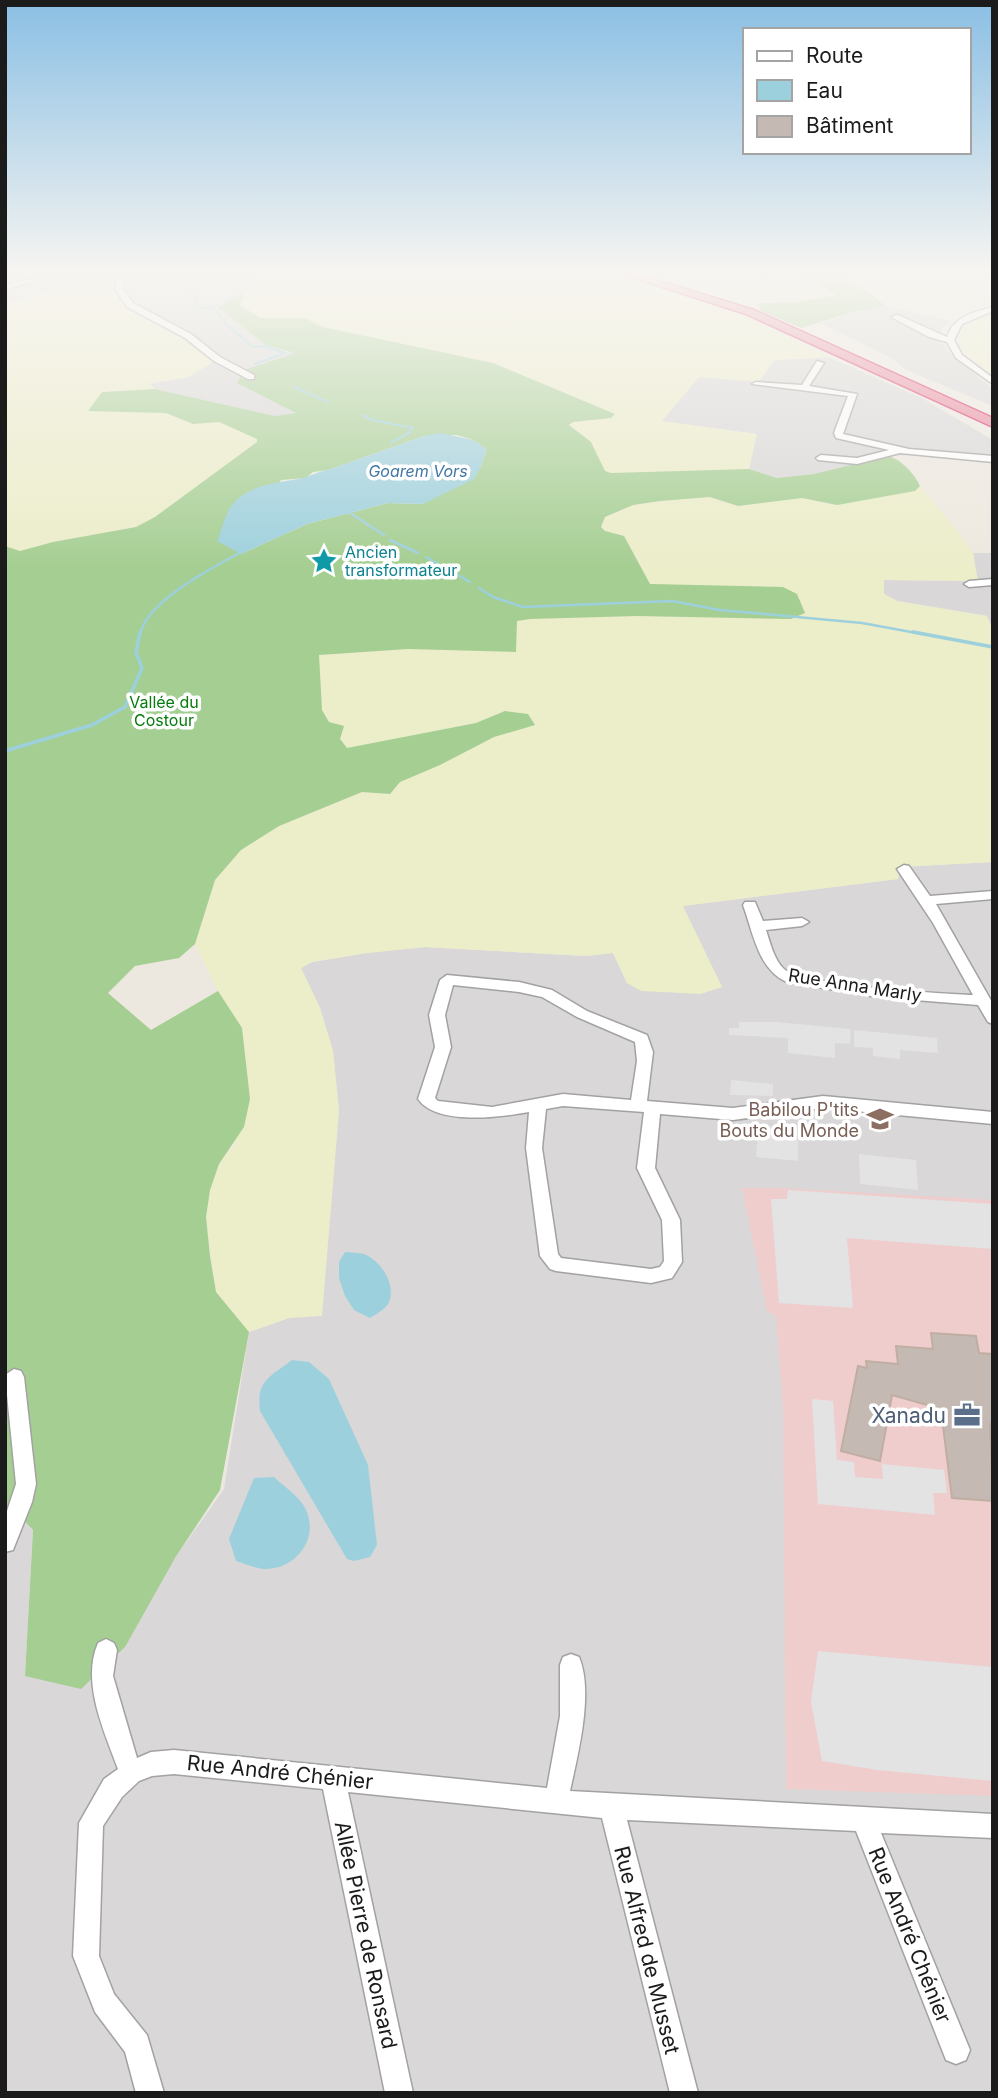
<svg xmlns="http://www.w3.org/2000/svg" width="998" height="2098" font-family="Inter,sans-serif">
<rect width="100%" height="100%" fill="#ede8df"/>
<!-- residential -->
<path fill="#d9d7d7" d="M 5,275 L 261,275 L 243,292 L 219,307 L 266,345 L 296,353 L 259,365 L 297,413 L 275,416 L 155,389 L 148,383 L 192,375 L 140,313 L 122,301 L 117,292 L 116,281 L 74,285 L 18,301 L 5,302 Z
M 885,306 L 950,321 L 942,329 L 940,341 L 950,353 L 993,389 L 993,406 L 906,370 L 893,359 L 820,323 L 853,312 Z
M 828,357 L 922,398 L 993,440 L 993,461 L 913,455 L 887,456 L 814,474 L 777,478 L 749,469 L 756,434 L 661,422 L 699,376 L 759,382 L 774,360 Z
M 973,553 L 993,553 L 993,630 L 987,616 L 897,601 L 884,594 L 883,580 L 977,581 Z
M 993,862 L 993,2093 L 5,2093 L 5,1526 L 14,1510 L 33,1530 L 25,1675 L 175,1558 L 224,1489 L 249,1332 L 289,1318 L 339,1111 L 333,1051 L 320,1008 L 301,968 L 312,962 L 367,953 L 425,947 L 586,956 L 613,953 L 627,983 L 700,994 L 722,987 L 682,906 L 898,879 L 900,867 Z"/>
<!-- commercial -->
<path fill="#efcdcd" d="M 742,1188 L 780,1188 L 993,1200 L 993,1796 L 786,1789 L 783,1408 L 776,1316 L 767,1311 Z"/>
<!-- farmland -->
<path fill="#ecedc9" d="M 261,275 L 609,275 L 730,309 L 828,357 L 774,360 L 759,382 L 699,377 L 662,421 L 757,434 L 749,469 L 611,473 L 605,471 L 591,442 L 569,425 L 573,422 L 611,418 L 420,347 L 323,327 L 307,319 L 260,318 L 240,304 L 244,297 L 243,292 Z
M 97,281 L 116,281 L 117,292 L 125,305 L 200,346 L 213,362 L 189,377 L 149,384 L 155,389 L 111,391 L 89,410 L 141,410 L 166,413 L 193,424 L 219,422 L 258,439 L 257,442 L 155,517 L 136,527 L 53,542 L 20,551 L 5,546 L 5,302 L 18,301 L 44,292 Z
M 993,315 L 993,376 L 966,354 L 959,344 L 959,335 L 970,322 Z
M 920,486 L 960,534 L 973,553 L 978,581 L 884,580 L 884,594 L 897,601 L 987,616 L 993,630 L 993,862 L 900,867 L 898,879 L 683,906 L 722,987 L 700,994 L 641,991 L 627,983 L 613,953 L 586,956 L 425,947 L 367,953 L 312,962 L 301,968 L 320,1008 L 333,1051 L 339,1111 L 322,1316 L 289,1318 L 249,1332 L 216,1292 L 206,1217 L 210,1190 L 219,1164 L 234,1145 L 250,1099 L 242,1028 L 218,991 L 195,944 L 215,880 L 241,850 L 279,826 L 363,792 L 390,794 L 399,782 L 440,765 L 494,737 L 535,725 L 505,711 L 476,723 L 347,748 L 322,710 L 319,655 L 408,649 L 516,651 L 517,621 L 530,619 L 637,616 L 791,619 L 650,584 L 624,536 L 605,531 L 601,527 L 605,517 L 633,505 L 660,501 L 710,497 L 738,506 L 802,498 L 814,499 L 825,504 L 915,491 Z"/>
<!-- forest -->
<path fill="#a5ce92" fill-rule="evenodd" d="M 804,275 C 842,275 856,281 885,306 L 853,312 L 801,328 L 760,311 L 759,303 L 797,302 L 837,295 Z
M 243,292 L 244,297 L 240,305 L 260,318 L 295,318 L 307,319 L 323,327 L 493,363 L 615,414 L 611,418 L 573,422 L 569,425 L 591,442 L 605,471 L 611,473 L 749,469 L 777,478 L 814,474 L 887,456 C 900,458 915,474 920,486 L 915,491 L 837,505 L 802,498 L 738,506 L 710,497 L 660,501 L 633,505 L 605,517 L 601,527 L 605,531 L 624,536 L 650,584 L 783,587 L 797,594 L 805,613 L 791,619 L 637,616 L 530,619 L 517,621 L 516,652 L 408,649 L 319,655 L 322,710 L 329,722 L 344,726 L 340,739 L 347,748 L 476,723 L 505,711 L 528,714 L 535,725 L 494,737 L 440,765 L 400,782 L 390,794 L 362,792 L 279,826 L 241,850 L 215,880 L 195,944 L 179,958 L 135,966 L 108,993 L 151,1030 L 218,991 L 242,1028 L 250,1099 L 244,1127 L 219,1164 L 210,1190 L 206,1217 L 210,1256 L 216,1292 L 249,1332 L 220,1490 L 175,1558 L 125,1647 L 81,1689 L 25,1676 L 33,1530 L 14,1510 L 5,1526 L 5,546 L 20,551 L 53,542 L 136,527 L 155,517 L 257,442 L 257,439 L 219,422 L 193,424 L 166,413 L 88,411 L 102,392 L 155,389 L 275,416 L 296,413 L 237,383 L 244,370 L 295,353 L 266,345 L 218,307 ZM 457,435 L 473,440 L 486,449 L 481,467 L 423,504 L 388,503 L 307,524 L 241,554 L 281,480 L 306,478 L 313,472 L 328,470 L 424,436 Z"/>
<!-- parking -->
<path fill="#e3e3e3" d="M 739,1022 L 777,1022 L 851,1029 L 850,1044 L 835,1043 L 835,1058 L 788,1053 L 788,1038 L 729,1035 L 729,1028 L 739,1028 Z
M 854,1030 L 937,1038 L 938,1053 L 900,1050 L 900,1059 L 873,1056 L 873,1048 L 854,1047 Z
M 731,1080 L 773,1084 L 773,1096 L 730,1095 Z
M 758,1135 L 798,1139 L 798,1161 L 756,1157 Z
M 859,1154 L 916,1160 L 918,1190 L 860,1184 Z
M 788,1190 L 993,1204 L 993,1249 L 847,1238 L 853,1308 L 779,1303 L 771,1199 L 787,1199 Z
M 812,1399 L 833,1401 L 837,1460 L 854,1462 L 855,1477 L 883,1479 L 882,1464 L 944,1470 L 947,1493 L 933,1493 L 935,1515 L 818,1504 Z
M 818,1651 L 993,1667 L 993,1781 L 877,1770 L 822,1761 L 811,1702 Z"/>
<!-- water -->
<path fill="#9dd0dd" d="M 441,433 L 473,440 L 486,449 L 481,467 L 474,479 L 423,504 L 388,503 L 307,524 L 241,554 L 217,541 C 222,530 225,514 232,505 C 248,484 279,483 303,478 C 312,476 318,471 328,470 L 424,436 Z
M 345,1252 C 352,1253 362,1252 368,1256 C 383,1264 397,1287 388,1304 C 384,1310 376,1314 370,1318 L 354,1310 L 345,1296 L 339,1278 L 339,1262 Z
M 292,1360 L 309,1362 L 329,1379 L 368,1465 L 377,1545 L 370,1557 L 354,1561 L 347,1559 L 260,1411 C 256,1380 270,1377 292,1360 Z
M 274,1477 C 283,1486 300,1497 305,1508 C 320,1536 298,1568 267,1569 C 257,1569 245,1564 236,1561 L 229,1539 L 254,1478 Z"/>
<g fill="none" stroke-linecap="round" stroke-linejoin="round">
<!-- stream-far2 -->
<path stroke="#9dd0dd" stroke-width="2" d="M 189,275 L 180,279 L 183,287 L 197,301 L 197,308 L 214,308 L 227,325 L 253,347 L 265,346 L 285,353 L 255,364
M 199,275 L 252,276
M 294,387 L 328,402
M 362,415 L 372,420 L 413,428 L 406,434"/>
<!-- stream-far1 -->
<path stroke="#9dd0dd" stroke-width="2.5" d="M 392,442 L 409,433
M 347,511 L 384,535
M 390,540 L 418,553
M 426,557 L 470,582
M 479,588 L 493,597 L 523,607 L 672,601 L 720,610 L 862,623 L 922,634
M 140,634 C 148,600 214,567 243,551"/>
<!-- stream -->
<path stroke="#9dd0dd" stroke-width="3.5" d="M 913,632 L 993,647
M 5,751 L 92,725 L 125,707 L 142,668 L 136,652 L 140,632"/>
</g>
<!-- building -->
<path fill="#c5bab3" stroke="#bfaea1" stroke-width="2" d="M 931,1333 L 976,1336 L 979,1353 L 993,1354 L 993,1420 L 990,1425 L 993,1501 L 952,1498 L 941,1410 L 931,1406 L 892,1395 L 880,1461 L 841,1451 L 858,1366 L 867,1368 L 866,1361 L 898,1364 L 896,1346 L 933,1349 Z"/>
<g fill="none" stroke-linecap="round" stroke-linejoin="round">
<!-- minor casing -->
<g stroke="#a2a2a2" stroke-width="3">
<path id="minor" d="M 49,275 L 61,275 L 5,289 L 5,285 Z
M 118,275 L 124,275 L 123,289 L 133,303 L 191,334 L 220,357 L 254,375 L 254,379 L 248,379 L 214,361 L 185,338 L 127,307 L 115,289 Z
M 993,307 L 993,311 L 962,324 L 954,340 L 962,355 L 993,378 L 993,384 L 956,358 L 947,342 L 929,337 L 891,317 L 898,315 L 947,337 C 954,316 974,312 993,307 Z
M 817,361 L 824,363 L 809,386 L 857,394 L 843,434 L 909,449 L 993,456 L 993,462 L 900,453 L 857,464 L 818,460 L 816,458 L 821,455 L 857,458 L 889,450 L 836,438 L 834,433 L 848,396 L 752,384 L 756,382 L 802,385 Z
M 993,579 L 993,585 L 969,587 L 964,584 L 969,581 Z
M 904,865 L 909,866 L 930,896 L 993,891 L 993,899 L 936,904 L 993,1004 L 993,1024 L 988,1022 L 978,1005 L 877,997 L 787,982 C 758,970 753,932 743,905 L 745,902 L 755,902 L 763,921 L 802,918 L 809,922 L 802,926 L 766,930 C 770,942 774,960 784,969 C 801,985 944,994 973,995 L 933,923 L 897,869 Z
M 447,975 L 519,982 L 552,990 L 587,1011 L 647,1035 L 653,1052 L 647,1101 L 733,1108 L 823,1096 L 993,1112 L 993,1124 L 823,1108 L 733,1120 L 660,1114 L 655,1168 L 680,1220 L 682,1262 L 672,1278 L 651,1283 L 556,1271 L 550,1269 L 540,1256 L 526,1148 L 529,1112 C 501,1117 437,1126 418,1099 L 435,1047 L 429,1015 L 440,980 ZM 453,985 L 519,992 L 542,997 L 577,1017 L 635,1042 L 637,1061 L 631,1100 L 563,1094 L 492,1107 L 438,1101 L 435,1098 L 451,1047 L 445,1015 ZM 563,1106 L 644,1112 L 637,1168 L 662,1220 L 664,1261 L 660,1267 L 651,1269 L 561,1258 L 558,1254 L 542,1148 L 546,1109 Z
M 14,1369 L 21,1371 L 24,1377 L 36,1484 L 32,1502 L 13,1550 L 5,1552 L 5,1517 L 16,1484 L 5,1375 Z
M 106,1639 L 114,1643 L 117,1650 L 113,1676 L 137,1758 L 151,1752 L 174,1750 L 547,1788 L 560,1716 L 560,1665 L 563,1657 L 571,1654 L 579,1657 C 594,1692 578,1754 570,1791 L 993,1814 L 993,1838 L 881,1833 L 970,2050 L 966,2060 L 956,2064 L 946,2060 L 856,1831 L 627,1820 L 698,2093 L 670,2093 L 602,1818 L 348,1792 L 413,2093 L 385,2093 L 323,1789 L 174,1774 L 152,1776 L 139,1781 L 122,1797 L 103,1826 L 99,1956 L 114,1994 L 147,2035 L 164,2093 L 136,2093 L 125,2052 L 95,2012 L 73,1956 L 79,1823 L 104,1779 L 118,1769 C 104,1731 81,1682 98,1643 Z"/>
</g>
<!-- highway casing -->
<g stroke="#db1c62" stroke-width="3">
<path id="highway" d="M 625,275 L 640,275 L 754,310 L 993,418 L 993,427 L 746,314 Z"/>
</g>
<!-- minor -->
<use href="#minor" fill="#fff" fill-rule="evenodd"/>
<!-- highway -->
<use href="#highway" fill="#e98298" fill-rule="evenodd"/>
</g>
<!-- sky -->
<linearGradient id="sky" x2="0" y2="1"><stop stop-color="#8abfe4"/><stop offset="0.48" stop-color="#f7f5f1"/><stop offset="1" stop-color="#f7f5f1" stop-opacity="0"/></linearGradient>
<rect width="998" height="569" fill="url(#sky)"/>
<!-- icons -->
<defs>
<g id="sight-bare" transform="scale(2.1)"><path d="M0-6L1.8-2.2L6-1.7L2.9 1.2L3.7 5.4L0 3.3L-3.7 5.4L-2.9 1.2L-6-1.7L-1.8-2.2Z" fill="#0f9aa8" stroke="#fff" stroke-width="2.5" paint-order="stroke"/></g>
<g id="school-bare" transform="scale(2.1)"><path d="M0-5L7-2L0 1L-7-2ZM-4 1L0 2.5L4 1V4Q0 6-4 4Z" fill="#8d6e63" stroke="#fff" stroke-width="2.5" paint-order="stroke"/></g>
<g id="office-bare" transform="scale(2.1)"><path d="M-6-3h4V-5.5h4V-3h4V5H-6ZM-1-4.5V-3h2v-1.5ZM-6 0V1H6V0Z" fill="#5c6f8a" stroke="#fff" stroke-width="2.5" paint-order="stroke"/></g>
</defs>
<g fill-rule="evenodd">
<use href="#sight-bare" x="324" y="561"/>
<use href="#school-bare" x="880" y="1119"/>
<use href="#office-bare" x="967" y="1415"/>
</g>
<g text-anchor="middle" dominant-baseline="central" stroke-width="7" stroke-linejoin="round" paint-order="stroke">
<!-- far-water labels -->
<g font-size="16" font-style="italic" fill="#4176a5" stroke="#fff">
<text x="418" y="471">Goarem Vors</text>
</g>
<!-- far-culture labels -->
<g font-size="16" fill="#0d838f" stroke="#fff" text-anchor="start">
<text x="345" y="552">Ancien<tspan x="345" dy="18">transformateur</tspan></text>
</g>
<!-- far-park labels -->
<g font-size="16" fill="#077b0d" stroke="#fff">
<text x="164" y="702">Vallée du<tspan x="164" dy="18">Costour</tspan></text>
</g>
<!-- street labels -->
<g font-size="18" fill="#1b1b1b" stroke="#fff">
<text transform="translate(855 985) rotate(9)">Rue Anna Marly</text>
</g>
<!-- education labels -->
<g font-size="18" fill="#785e54" stroke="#fff" text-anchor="end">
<text x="859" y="1109">Babilou P'tits<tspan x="859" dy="21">Bouts du Monde</tspan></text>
</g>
<!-- near-service labels -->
<g font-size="21" fill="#4e5e75" stroke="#fff" text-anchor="end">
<text x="946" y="1415">Xanadu</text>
</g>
<!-- near-street labels -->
<g font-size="21" fill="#1b1b1b" stroke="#fff">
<text transform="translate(280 1772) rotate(6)">Rue André Chénier</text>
<text transform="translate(366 1935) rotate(78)">Allée Pierre de Ronsard</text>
<text transform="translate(910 1935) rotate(68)">Rue André Chénier</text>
<text transform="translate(647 1950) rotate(76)">Rue Alfred de Musset</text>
</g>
</g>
<!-- border -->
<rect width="998" height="2098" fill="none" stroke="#1b1b1b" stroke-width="14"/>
<!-- legend -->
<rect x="743" y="28" width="228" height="126" fill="#ffffff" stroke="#a4a4a4" stroke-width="2"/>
<rect x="757" y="51" width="35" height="10" fill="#ffffff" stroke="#a4a4a4" stroke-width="2"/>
<text x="806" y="63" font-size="21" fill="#1b1b1b">Route</text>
<rect x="757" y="80" width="35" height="21" fill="#9dd0dd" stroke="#a4a4a4" stroke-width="2"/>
<text x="806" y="98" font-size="21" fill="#1b1b1b">Eau</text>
<rect x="757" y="116" width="35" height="21" fill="#c5bab3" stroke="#a4a4a4" stroke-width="2"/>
<text x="806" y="133" font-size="21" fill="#1b1b1b">Bâtiment</text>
</svg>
